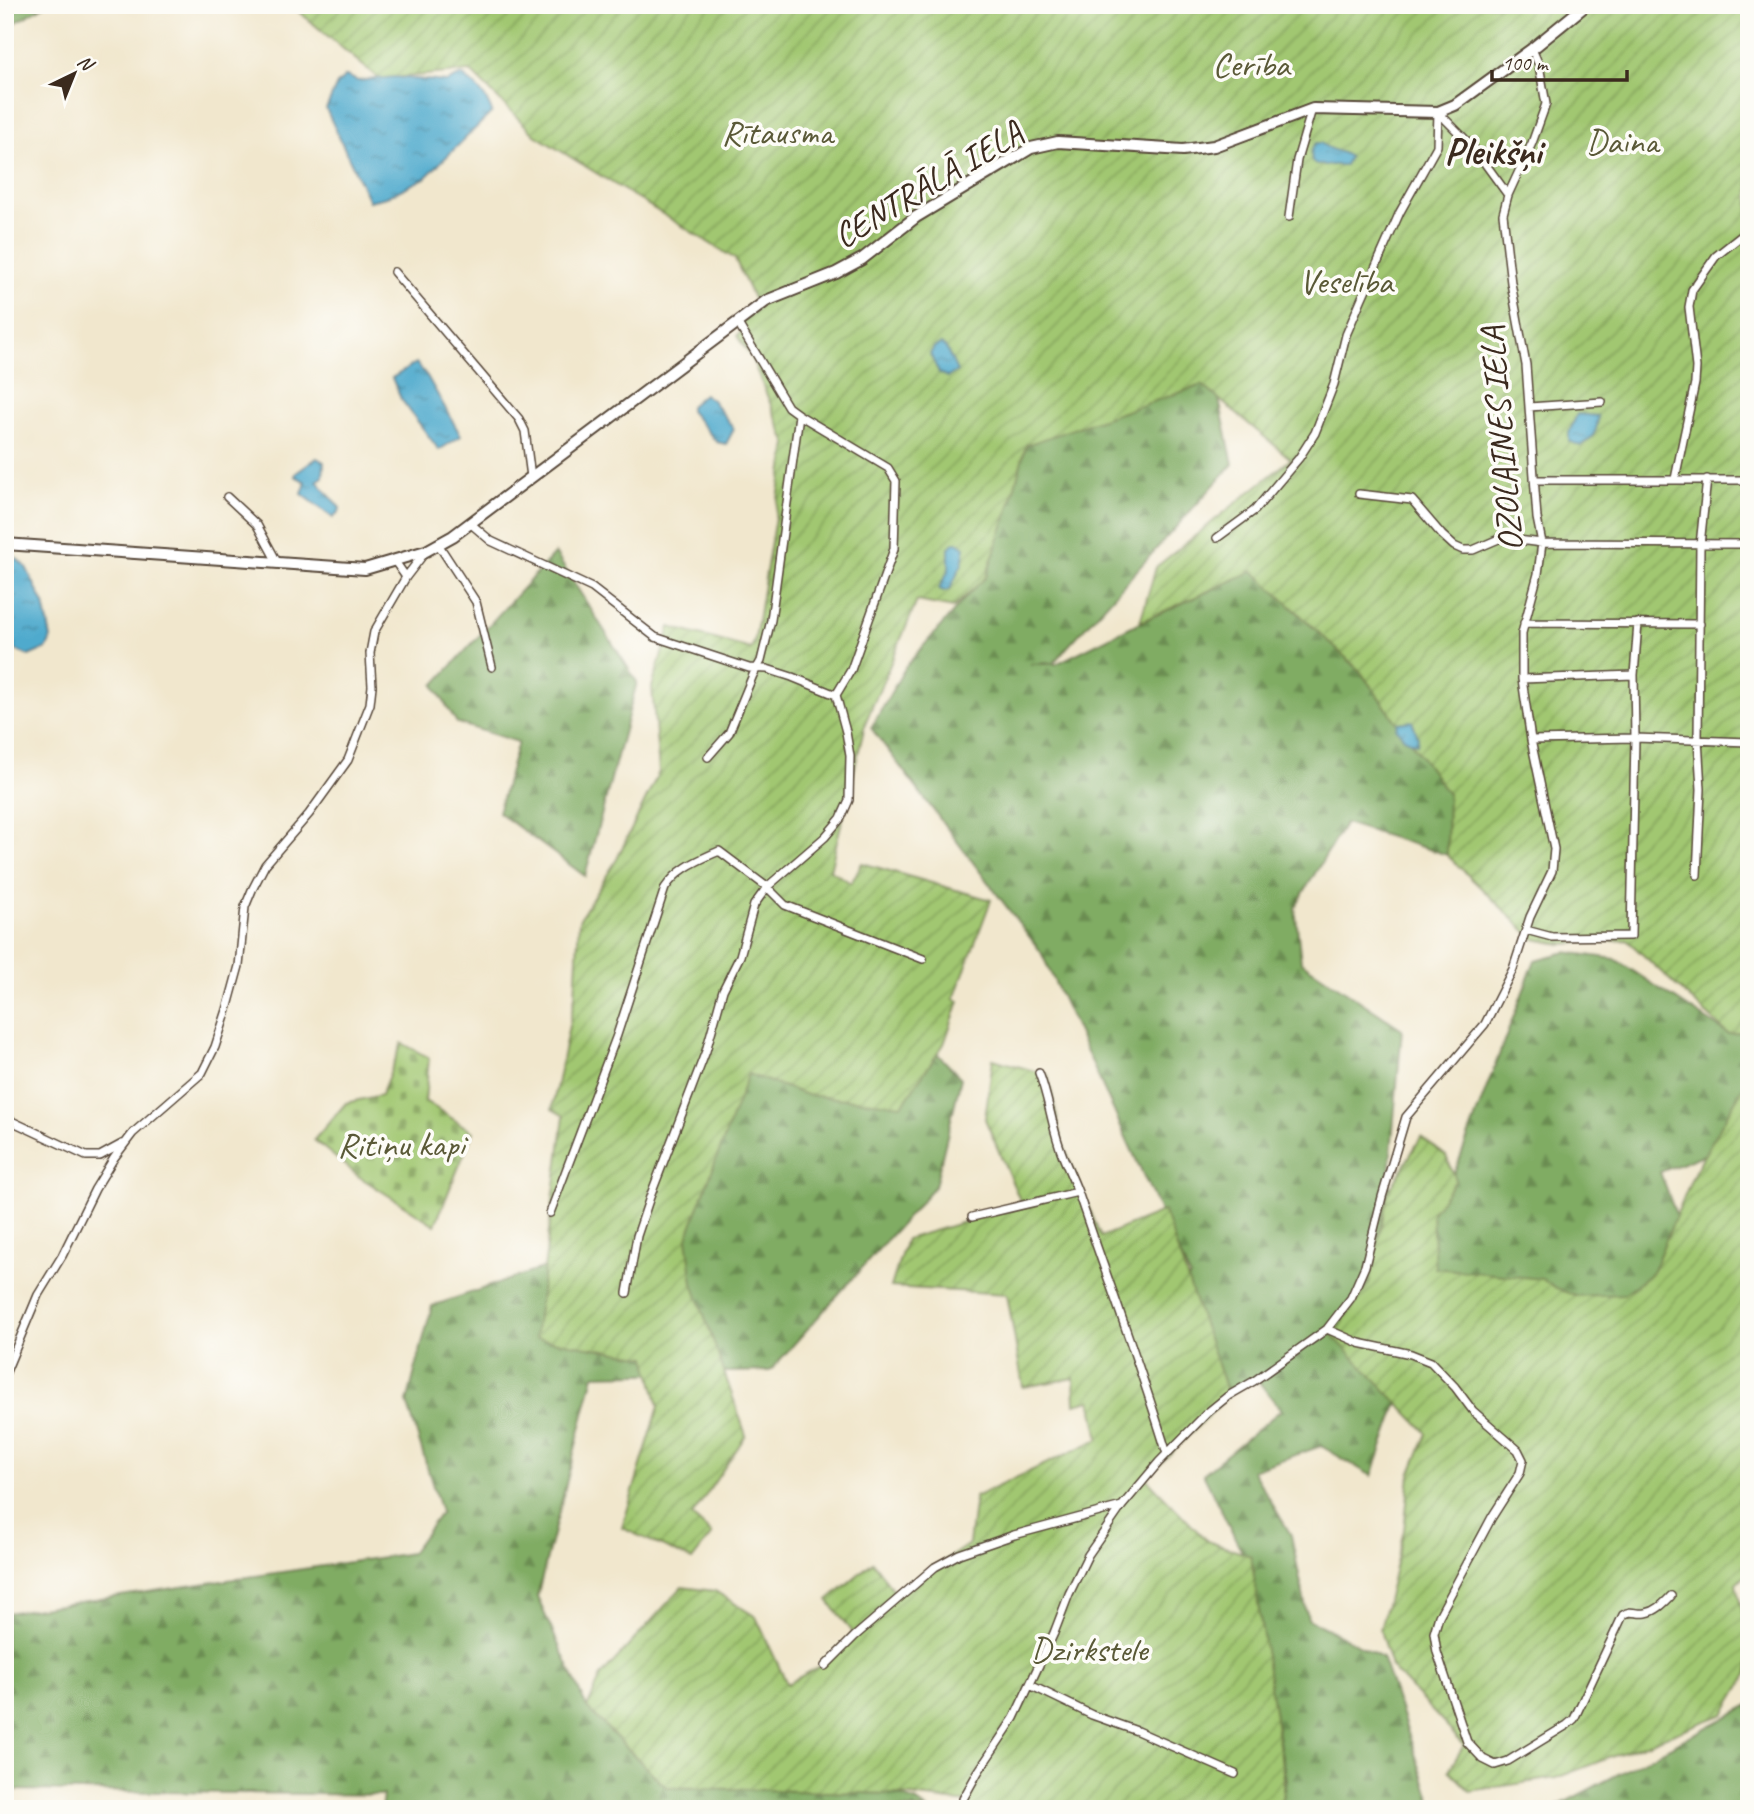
<svg xmlns="http://www.w3.org/2000/svg" width="1754" height="1814" font-family="Caveat,sans-serif">
<defs>
<pattern id="forest-firs" width="22" height="20" patternUnits="userSpaceOnUse" patternTransform="scale(1.75)"><rect width="22" height="20" fill="#80ac63"/><path d="M5 1l3.5 6h-7zM16 11l3.5 6h-7z" fill="#6a8c51"/></pattern>
<pattern id="cemetery-stones" width="16" height="16" patternUnits="userSpaceOnUse" patternTransform="scale(1.75)"><rect width="16" height="16" fill="#a1c771"/><path d="M2 7V4a2 2 0 0 1 4 0v3zM10 15v-3a2 2 0 0 1 4 0v3z" fill="#84a25c"/></pattern>
<pattern id="garden-furrows" width="10" height="10" patternUnits="userSpaceOnUse" patternTransform="scale(1.75)"><rect width="10" height="10" fill="#a1c771"/><path d="M-1 1l2-2M0 10L10 0M9 11l2-2" fill="none" stroke="#84a25c"/></pattern>
<pattern id="water-ripples" width="26" height="14" patternUnits="userSpaceOnUse" patternTransform="scale(1.75)"><rect width="26" height="14" fill="#4faacd"/><path d="M2 4q2-2 4 0t4 0M15 11q2-2 4 0t4 0" fill="none" stroke="#438ba6"/></pattern>
</defs>
<rect width="100%" height="100%" fill="#fdfcf7"/>
<filter id="ink" filterUnits="userSpaceOnUse"><feTurbulence type="fractalNoise" baseFrequency=".0143" numOctaves="2"/><feDisplacementMap in="SourceGraphic" scale="14" xChannelSelector="R" yChannelSelector="G"/><feConvolveMatrix kernelMatrix="1 2 1 2 8 2 1 2 1" color-interpolation-filters="sRGB"/></filter>
<filter id="wash" filterUnits="userSpaceOnUse"><feTurbulence type="fractalNoise" baseFrequency=".00686" numOctaves="4" result="noise"/><feDisplacementMap in="SourceGraphic" scale="28" xChannelSelector="R" yChannelSelector="G"/><feGaussianBlur stdDeviation="1.57" result="paint"/><feColorMatrix in="noise" values="0 0 0 0 0 0 0 0 0 0 0 0 0 0 0 0 0 1.4 0 .05"/><feComposite in="paint" operator="in"/></filter>
<g filter="url(#wash)">
<rect width="100%" height="100%" fill="#f1e7cd"/>
<!-- forest -->
<path fill="url(#forest-firs)" stroke="#5e6b40" stroke-width="2" d="M 5,5 L 45,5 L 5,29 Z
M 1215,381 L 1233,464 L 1053,663 L 1030,664 L 1056,664 L 1130,627 L 1270,563 L 1360,671 L 1448,794 L 1447,855 L 1345,823 L 1295,907 L 1301,962 L 1402,1029 L 1388,1186 L 1449,1187 L 1535,960 L 1566,952 L 1615,959 L 1728,1034 L 1749,1032 L 1749,1137 L 1660,1172 L 1719,1329 L 1423,1331 L 1372,1476 L 1321,1446 L 1252,1470 L 1291,1535 L 1308,1619 L 1382,1657 L 1434,1809 L 1280,1809 L 1286,1780 L 1248,1564 L 1203,1474 L 1281,1410 L 1255,1377 L 1229,1392 L 1209,1355 L 1161,1317 L 1190,1277 L 1041,952 L 871,728 L 906,666 L 988,572 L 1026,445 L 1098,418 Z
M 555,553 L 637,682 L 585,876 L 498,812 L 518,742 L 457,723 L 434,685 Z
M 925,1041 L 961,1078 L 935,1186 L 770,1371 L 594,1375 L 537,1597 L 587,1708 L 666,1787 L 894,1794 L 917,1802 L 927,1809 L 381,1809 L 383,1795 L 5,1790 L 5,1613 L 411,1553 L 441,1512 L 407,1402 L 432,1306 L 602,1248 L 744,1063 Z
M 1749,1705 L 1749,1809 L 1552,1809 Z"/>
<!-- cemetery -->
<path fill="url(#cemetery-stones)" stroke="#6e7848" stroke-width="2" d="M 402,1043 L 429,1058 L 425,1101 L 473,1132 L 435,1225 L 358,1176 L 314,1140 L 346,1103 L 381,1095 Z"/>
<!-- garden -->
<path fill="url(#garden-furrows)" stroke="#6e7848" stroke-width="2" d="M 291,5 L 1749,5 L 1749,1032 L 1728,1034 L 1627,940 L 1561,944 L 1534,939 L 1447,855 L 1448,794 L 1360,671 L 1253,571 L 1140,622 L 1156,567 L 1291,459 L 1202,385 L 1026,445 L 1010,505 L 986,577 L 953,608 L 917,601 L 866,721 L 830,870 L 851,883 L 862,863 L 991,900 L 954,999 L 959,1001 L 944,1044 L 902,1105 L 807,1095 L 748,1074 L 687,1238 L 693,1283 L 746,1435 L 692,1516 L 712,1534 L 692,1560 L 622,1528 L 659,1406 L 646,1357 L 535,1338 L 564,1116 L 552,1109 L 575,996 L 579,920 L 617,859 L 659,772 L 652,687 L 670,627 L 751,649 L 755,639 L 787,444 L 752,359 L 737,336 L 741,332 L 737,322 L 758,309 L 735,259 L 535,135 L 470,71 L 379,79 Z
M 993,1059 L 1048,1075 L 1062,1142 L 1101,1237 L 1164,1211 L 1228,1396 L 1146,1478 L 1207,1541 L 1251,1556 L 1284,1778 L 1281,1809 L 967,1809 L 967,1803 L 894,1794 L 666,1787 L 587,1708 L 601,1676 L 682,1587 L 715,1591 L 756,1617 L 787,1684 L 822,1665 L 853,1634 L 828,1600 L 873,1562 L 896,1594 L 969,1544 L 975,1497 L 1099,1439 L 1091,1400 L 1075,1404 L 1074,1378 L 1023,1387 L 1007,1294 L 891,1287 L 906,1239 L 1022,1205 L 985,1119 Z
M 1744,1085 L 1749,1089 L 1749,1261 L 1743,1285 L 1749,1288 L 1749,1571 L 1736,1584 L 1749,1641 L 1749,1672 L 1724,1714 L 1556,1778 L 1470,1791 L 1449,1770 L 1464,1745 L 1391,1667 L 1380,1630 L 1404,1530 L 1410,1475 L 1427,1433 L 1333,1336 L 1369,1283 L 1388,1193 L 1421,1137 L 1446,1156 L 1456,1180 L 1432,1212 L 1435,1268 L 1542,1279 L 1556,1289 L 1578,1296 L 1624,1294 L 1652,1273 L 1694,1173 Z"/>
<!-- water -->
<path fill="url(#water-ripples)" stroke="#456a76" stroke-width="2" d="M 462,75 C 476,85 486,95 492,112 L 425,178 L 386,197 L 369,201 L 326,109 L 337,84 L 346,76 L 358,81 L 394,77 L 447,82 Z
M 1316,143 L 1321,143 C 1332,153 1340,149 1349,157 L 1345,165 L 1316,165 L 1312,162 C 1311,154 1310,149 1316,143 Z
M 941,344 L 946,348 L 957,371 L 948,377 L 939,373 L 930,354 L 934,347 Z
M 416,363 L 427,376 L 461,436 L 439,450 L 401,399 L 392,378 Z
M 704,394 L 712,400 L 734,429 L 726,444 L 717,442 L 690,411 L 690,406 Z
M 1577,414 L 1598,416 C 1598,429 1593,440 1580,446 L 1569,441 L 1569,433 Z
M 317,458 L 324,462 L 323,477 L 317,481 L 340,508 L 339,512 L 333,518 L 302,494 L 306,482 L 295,476 L 296,473 Z
M 958,542 L 965,547 L 962,564 L 950,589 L 944,591 L 939,589 L 949,569 L 949,548 L 953,543 Z
M 5,556 L 14,556 L 26,567 L 44,604 L 51,638 L 47,648 L 29,656 L 13,649 L 5,642 Z
M 1412,721 L 1418,737 L 1417,744 L 1404,738 L 1396,728 L 1398,723 Z"/>
</g>
<g filter="url(#ink)">
<g fill="none" stroke-linecap="round" stroke-linejoin="round">
<!-- street casing -->
<g stroke="#564638" stroke-width="10">
<path id="street" d="M 1289,217 L 1297,160 L 1312,109
M 394,272 L 519,419 L 525,431 L 531,477
M 1529,407 L 1602,402
M 1675,479 L 1695,383 L 1696,367 L 1689,307 L 1692,290 L 1716,256 L 1749,230
M 1534,480 L 1749,480
M 1359,494 L 1412,500 L 1442,535 L 1454,546 L 1463,550 L 1473,550 L 1501,538 L 1542,543 L 1749,544
M 227,497 L 257,525 L 277,562
M 470,523 L 491,541 L 592,588 L 655,637 L 749,668 L 767,669 L 792,677 L 836,695
M 1217,538 L 1255,510 L 1299,458 L 1315,433 L 1334,384 L 1346,335 L 1361,300 L 1400,212 L 1437,146 L 1438,112 L 1473,147 L 1508,195
M 438,544 L 476,602 L 492,667
M 394,560 L 406,577
M 1524,623 L 1700,624
M 1522,679 L 1634,675
M 1531,740 L 1635,738 L 1749,742
M 708,757 L 729,733 L 753,675 L 761,661 L 771,620 L 799,415 L 788,407 L 737,322
M 1697,875 L 1701,789 L 1698,739 L 1700,545 L 1707,479
M 1526,930 L 1552,937 L 1631,936 L 1635,738 L 1634,675 L 1638,623
M 1039,1073 C 1048,1096 1051,1121 1059,1145 C 1064,1162 1073,1178 1079,1195 C 1108,1281 1141,1367 1167,1454
M 5,1118 L 86,1156 L 100,1156 L 122,1144
M 550,1213 L 617,1035 L 665,888 C 678,868 697,861 719,851 L 767,887 L 785,905 L 923,959
M 972,1217 L 1078,1192
M 627,1293 L 637,1236 L 650,1197 L 706,1051 L 723,990 L 740,956 L 754,905 L 767,887 L 825,837 L 841,818 L 849,800 L 850,756 L 846,732 L 836,695 L 851,670 L 894,549 L 896,481 L 888,468 L 799,415
M 1327,1329 L 1359,1343 L 1411,1354 L 1431,1362 L 1455,1387 L 1473,1411 L 1518,1450 L 1523,1460 L 1520,1473 L 1492,1517 L 1439,1616 L 1434,1633 L 1437,1652 L 1467,1742 L 1483,1759 L 1495,1765 L 1508,1761 L 1567,1725 L 1574,1719 L 1623,1615 C 1631,1609 1637,1615 1646,1613 C 1657,1611 1664,1603 1671,1596
M 5,1374 L 38,1295 L 62,1256 L 95,1189 L 114,1158 L 133,1133 L 202,1073 L 215,1047 L 227,1010 L 239,966 L 245,907 L 252,890 L 265,865 L 309,814 L 348,760 L 370,704 L 372,686 L 370,653 L 374,632 L 406,577 L 426,551
M 825,1666 L 855,1636 L 935,1567 L 959,1554 L 1014,1535 L 1122,1506
M 1030,1685 L 1092,1715 L 1137,1731 L 1235,1774
M 962,1809 L 963,1799 L 978,1772 L 1014,1718 L 1054,1633 L 1069,1594 L 1088,1555 L 1122,1506 L 1159,1462 L 1207,1413 L 1228,1396 L 1254,1381 L 1327,1329 L 1351,1298 L 1365,1266 L 1382,1197 L 1406,1117 L 1485,1024 L 1513,969 L 1530,917 L 1552,871 L 1554,849 L 1531,740 L 1522,679 L 1522,633 L 1538,574 L 1542,543 L 1537,518 L 1526,365 L 1511,283 L 1503,214 L 1508,195 L 1532,143 L 1546,104 L 1539,65 L 1532,49"/>
</g>
<!-- secondary casing -->
<g stroke="#564638" stroke-width="14">
<path id="secondary" d="M 5,544 L 365,569 L 426,551 L 453,536 L 766,301 L 836,273 L 862,259 L 916,217 L 1031,148 L 1058,142 L 1183,150 L 1214,146 L 1313,109 L 1438,112 L 1455,105 L 1532,49 L 1586,5"/>
</g>
<!-- street -->
<use href="#street" stroke="#fff" stroke-width="7"/>
<!-- secondary -->
<use href="#secondary" stroke="#fff" stroke-width="10"/>
</g>
</g>
<g text-anchor="middle" dominant-baseline="central" stroke-width="7" stroke-linejoin="round" paint-order="stroke">
<!-- park labels -->
<g font-size="35" fill="#5a5937" stroke="#fdfcf7">
<text x="1251" y="64">Cerība</text>
<text x="777" y="132">Rītausma</text>
<text x="1622" y="141">Daina</text>
<text x="1346" y="281">Veselība</text>
<text x="401" y="1144">Ritiņu kapi</text>
<text x="1089" y="1649">Dzirkstele</text>
</g>
<!-- street labels -->
<g font-size="35" fill="#3b2a1e" stroke="#fdfcf7">
<text transform="translate(928 184) rotate(-31)">CENTRĀLĀ IELA</text>
<text transform="translate(1501 439) rotate(-95)">OZOLAINES IELA</text>
</g>
<!-- quarter labels -->
<g font-size="38" font-weight="bold" fill="#3b2a1e" stroke="#fdfcf7">
<text x="1493" y="151">Pleikšņi</text>
</g>
</g>
<!-- margin -->
<rect width="1754" height="1814" fill="none" stroke="#fdfcf7" stroke-width="28"/>
<!-- north arrow -->
<g transform="translate(74 74) rotate(43)" stroke="#fdfcf7" stroke-width="5" paint-order="stroke">
<path d="M0-5L12 26L0 18L-12 26Z" fill="#3b2a1e"/>
<text y="-10" font-size="19" font-weight="bold" text-anchor="middle" fill="#3b2a1e">N</text>
</g>
<!-- scale -->
<path d="M1492 70v10h135v-10" fill="none" stroke="#3b2a1e" stroke-width="3.5"/>
<text x="1502" y="70" font-size="21" fill="#3b2a1e" stroke="#fdfcf7" stroke-width="5" paint-order="stroke">100 m</text>
</svg>
